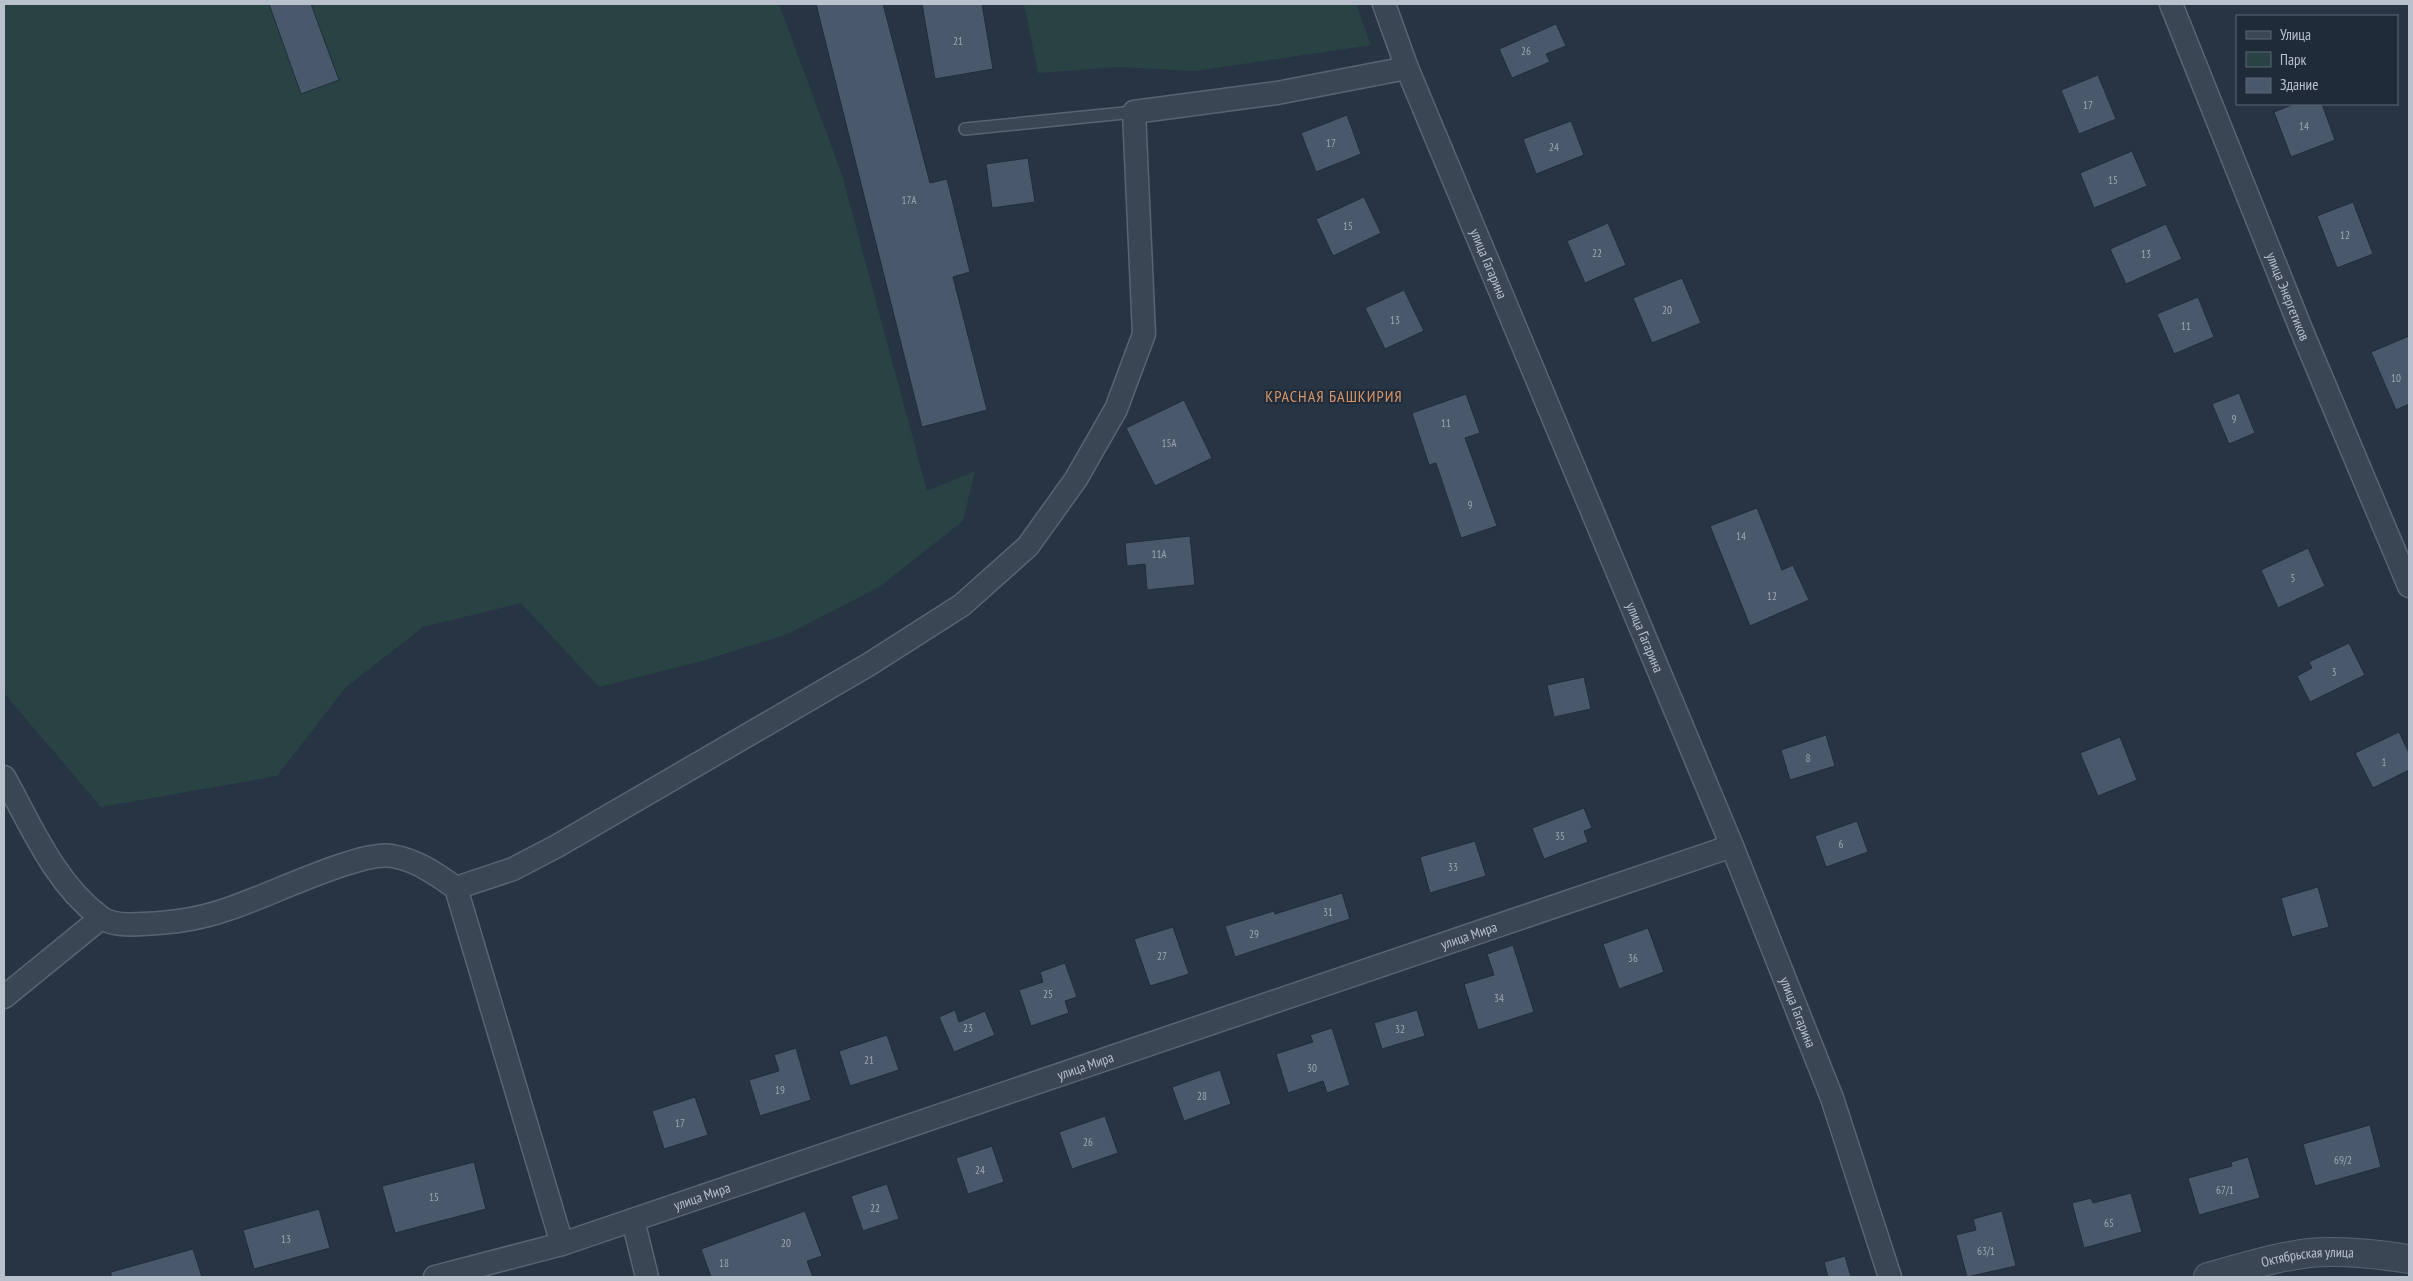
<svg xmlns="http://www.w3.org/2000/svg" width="2413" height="1281" font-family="'PT Sans Narrow',sans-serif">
<rect width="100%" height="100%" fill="#273444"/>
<!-- green -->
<path fill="#294345" d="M 4,4 L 779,4 L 842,175 L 927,491 L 975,471 L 963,521 L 879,587 L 788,634 L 702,661 L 599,687 L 521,603 L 423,627 L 345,688 L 277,776 L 101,807 L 4,693 Z
M 1024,4 L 1356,4 L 1371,45 L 1195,71 L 1118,67 L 1038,73 Z"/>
<!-- building -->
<path fill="#4a586b" stroke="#222d3b" d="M 269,4 L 311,4 L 339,80 L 301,94 Z
M 816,4 L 883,4 L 930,183 L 947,179 L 970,272 L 953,277 L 987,410 L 922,427 Z
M 922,4 L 982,4 L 993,69 L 935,79 Z
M 1556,24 L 1566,46 L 1546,54 L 1550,62 L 1512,78 L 1499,49 Z
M 2098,75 L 2116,119 L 2079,134 L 2061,90 Z
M 2294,104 L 2322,104 L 2335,140 L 2291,157 L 2274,112 Z
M 1347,115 L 1361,154 L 1316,172 L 1301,133 Z
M 1571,121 L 1584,155 L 1536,174 L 1523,139 Z
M 2132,151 L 2147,186 L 2094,208 L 2080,173 Z
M 1028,158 L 1035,202 L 992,208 L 986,164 Z
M 1364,197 L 1381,233 L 1333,256 L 1316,219 Z
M 2353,202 L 2373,254 L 2337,268 L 2317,216 Z
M 1608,223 L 1626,265 L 1585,283 L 1567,241 Z
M 2166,224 L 2182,259 L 2126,284 L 2110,249 Z
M 1682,278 L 1701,323 L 1652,343 L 1633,298 Z
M 1404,290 L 1424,331 L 1385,349 L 1365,308 Z
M 2198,297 L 2214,337 L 2174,354 L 2157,314 Z
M 2409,336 L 2409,404 L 2396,410 L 2371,352 Z
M 2239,393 L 2255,433 L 2229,444 L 2212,404 Z
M 1466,394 L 1480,433 L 1465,438 L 1497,526 L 1461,538 L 1436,463 L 1429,465 L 1412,413 Z
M 1184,400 L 1212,458 L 1155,486 L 1126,428 Z
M 1757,508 L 1782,570 L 1793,565 L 1809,600 L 1750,626 L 1710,526 Z
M 1190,536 L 1195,585 L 1147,590 L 1145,564 L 1127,566 L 1125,543 Z
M 2308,548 L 2325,586 L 2278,608 L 2261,570 Z
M 2349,643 L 2365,675 L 2310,702 L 2297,676 L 2312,668 L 2309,662 Z
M 1584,677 L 1591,709 L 1554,717 L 1547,685 Z
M 2399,732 L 2409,753 L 2409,770 L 2373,788 L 2355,753 Z
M 1826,735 L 1835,766 L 1790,780 L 1781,750 Z
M 2120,737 L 2137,780 L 2098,796 L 2080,753 Z
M 1584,808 L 1592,828 L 1584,831 L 1588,842 L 1544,859 L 1532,828 Z
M 1857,821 L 1868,852 L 1826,867 L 1815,836 Z
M 1475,841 L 1486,876 L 1430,893 L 1420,857 Z
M 2318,887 L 2329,927 L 2292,937 L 2281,898 Z
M 1342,893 L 1350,919 L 1235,957 L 1225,926 L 1274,911 L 1275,914 Z
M 1173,927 L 1189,974 L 1150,986 L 1134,939 Z
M 1648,928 L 1664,972 L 1619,989 L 1603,944 Z
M 1513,945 L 1534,1012 L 1478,1030 L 1464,984 L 1494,975 L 1487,954 Z
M 1065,963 L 1077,997 L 1065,1001 L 1069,1013 L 1031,1026 L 1019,990 L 1043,982 L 1040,972 Z
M 955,1010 L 959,1022 L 985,1011 L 995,1035 L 954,1052 L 939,1017 Z
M 1417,1010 L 1425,1036 L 1382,1049 L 1374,1023 Z
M 1332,1028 L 1350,1085 L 1327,1093 L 1323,1081 L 1288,1093 L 1276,1054 L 1313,1042 L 1310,1035 Z
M 887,1035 L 899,1070 L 850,1086 L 839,1051 Z
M 796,1048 L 811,1100 L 760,1116 L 749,1080 L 779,1071 L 774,1055 Z
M 1220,1070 L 1231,1104 L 1184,1121 L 1172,1087 Z
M 695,1097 L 708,1135 L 664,1149 L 652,1111 Z
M 1105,1116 L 1118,1153 L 1072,1169 L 1059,1132 Z
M 2370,1125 L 2381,1167 L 2315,1186 L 2303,1144 Z
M 992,1146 L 1004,1182 L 968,1194 L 956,1158 Z
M 2248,1157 L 2260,1198 L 2199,1215 L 2188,1178 L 2232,1166 L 2231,1162 Z
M 474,1162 L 486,1209 L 395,1233 L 382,1186 Z
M 887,1184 L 899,1219 L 863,1231 L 851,1196 Z
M 2131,1193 L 2142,1232 L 2084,1248 L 2072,1203 L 2091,1198 L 2093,1203 Z
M 319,1209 L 330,1248 L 254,1269 L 243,1230 Z
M 805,1211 L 822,1256 L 807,1261 L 813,1277 L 711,1277 L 701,1249 Z
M 2002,1211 L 2016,1266 L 1967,1277 L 1956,1235 L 1976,1230 L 1973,1219 Z
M 193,1249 L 202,1277 L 111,1277 L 111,1272 Z
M 1845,1256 L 1851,1277 L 1828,1277 L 1824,1262 Z"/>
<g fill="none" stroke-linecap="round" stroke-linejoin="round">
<!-- service casing -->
<g stroke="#5a6471" stroke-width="14">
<path id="service" d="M 965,129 L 1134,112"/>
</g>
<!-- minor casing -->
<g stroke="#5a6471" stroke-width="25">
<g id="minor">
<path id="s1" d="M 1384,4 L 1407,68 L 1732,846 L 1832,1098 L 1890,1277"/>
<path id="s2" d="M 2171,4 L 2301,329 L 2409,586"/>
<path d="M 4,777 C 31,825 54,882 99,916 C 109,925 130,925 143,924 C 172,923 200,919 228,909 C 264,898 360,850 392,856 C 417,860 436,874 456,888 L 562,1244"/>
<path d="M 456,888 L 513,869 L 557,846 L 868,665 L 962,605 L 1028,546 L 1076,479 L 1116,409 L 1144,334 L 1134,112 L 1277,93 L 1407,68"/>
<path d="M 4,997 L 101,918"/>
<path d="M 633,1220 L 647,1277"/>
<path id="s3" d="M 435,1277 L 562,1244 L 1732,846"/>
</g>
</g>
<!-- tertiary casing -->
<g stroke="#5a6471" stroke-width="30">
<g id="tertiary">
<path id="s4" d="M 2208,1277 C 2241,1268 2275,1257 2309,1253 C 2342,1250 2377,1254 2409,1259"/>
</g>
</g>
<!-- service -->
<use href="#service" stroke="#3b4654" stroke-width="11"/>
<!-- minor -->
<use href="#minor" stroke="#3b4654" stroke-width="22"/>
<!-- tertiary -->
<use href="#tertiary" stroke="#3b4654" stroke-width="28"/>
</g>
<g text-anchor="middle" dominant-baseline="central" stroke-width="4" stroke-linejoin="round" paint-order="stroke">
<!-- number labels -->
<g font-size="11" fill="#9da7b4">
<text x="958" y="41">21</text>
<text x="1526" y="51">26</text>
<text x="2088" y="105">17</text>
<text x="2304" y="126">14</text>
<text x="1331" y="143">17</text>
<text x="1554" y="147">24</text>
<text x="2113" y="180">15</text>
<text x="909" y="200">17А</text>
<text x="1348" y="226">15</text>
<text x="2345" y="235">12</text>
<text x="1597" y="253">22</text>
<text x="2146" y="254">13</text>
<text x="1667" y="310">20</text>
<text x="1395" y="320">13</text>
<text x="2186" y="326">11</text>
<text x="2396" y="378">10</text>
<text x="2234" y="419">9</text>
<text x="1446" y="423">11</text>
<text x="1169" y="443">15А</text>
<text x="1470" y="505">9</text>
<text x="1741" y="536">14</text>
<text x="1159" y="554">11А</text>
<text x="2293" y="578">5</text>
<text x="1772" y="596">12</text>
<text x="2334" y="672">3</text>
<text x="1808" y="758">8</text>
<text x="2384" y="762">1</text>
<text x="1560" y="836">35</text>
<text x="1841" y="844">6</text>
<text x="1453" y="867">33</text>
<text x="1328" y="912">31</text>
<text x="1254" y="934">29</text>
<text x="1162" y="956">27</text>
<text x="1633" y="958">36</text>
<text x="1048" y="994">25</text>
<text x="1499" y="998">34</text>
<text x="968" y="1028">23</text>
<text x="1400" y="1029">32</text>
<text x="869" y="1060">21</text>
<text x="1312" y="1068">30</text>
<text x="780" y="1090">19</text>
<text x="1202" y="1096">28</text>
<text x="680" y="1123">17</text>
<text x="1088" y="1142">26</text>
<text x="2343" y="1160">69/2</text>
<text x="980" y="1170">24</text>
<text x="2225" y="1190">67/1</text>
<text x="434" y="1197">15</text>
<text x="875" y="1208">22</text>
<text x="2109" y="1223">65</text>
<text x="286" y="1239">13</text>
<text x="786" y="1243">20</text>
<text x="1986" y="1251">63/1</text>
<text x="724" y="1263">18</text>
</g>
<!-- street labels -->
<g font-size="14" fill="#b9c1cd" stroke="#202b39">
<text stroke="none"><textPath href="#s1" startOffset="280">улица Гагарина</textPath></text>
<text stroke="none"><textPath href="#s2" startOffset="315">улица Энергетиков</textPath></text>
<text stroke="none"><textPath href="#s1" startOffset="685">улица Гагарина</textPath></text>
<text stroke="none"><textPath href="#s3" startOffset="1089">улица Мира</textPath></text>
<text stroke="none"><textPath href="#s1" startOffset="1090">улица Гагарина</textPath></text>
<text stroke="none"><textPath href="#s3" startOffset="684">улица Мира</textPath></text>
<text stroke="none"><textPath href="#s3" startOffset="279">улица Мира</textPath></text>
<text stroke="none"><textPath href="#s4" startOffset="102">Октябрьская улица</textPath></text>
</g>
<!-- quarter labels -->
<g font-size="16" letter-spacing="1" fill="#da9667" stroke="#202b39">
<text x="1334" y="396">КРАСНАЯ БАШКИРИЯ</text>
</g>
</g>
<!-- border -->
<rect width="2413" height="1281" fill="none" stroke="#b9c1cd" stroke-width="10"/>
<!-- legend -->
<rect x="2236" y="15" width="162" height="90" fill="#202b39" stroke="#5d6774"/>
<rect x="2246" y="31" width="25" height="8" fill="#3b4654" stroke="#5d6774"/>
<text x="2280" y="40" font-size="15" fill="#b9c1cd">Улица</text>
<rect x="2246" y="52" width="25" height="15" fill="#294345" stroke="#5d6774"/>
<text x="2280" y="65" font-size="15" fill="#b9c1cd">Парк</text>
<rect x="2246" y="78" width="25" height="15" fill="#4a586b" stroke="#5d6774"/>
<text x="2280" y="90" font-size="15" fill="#b9c1cd">Здание</text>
</svg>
